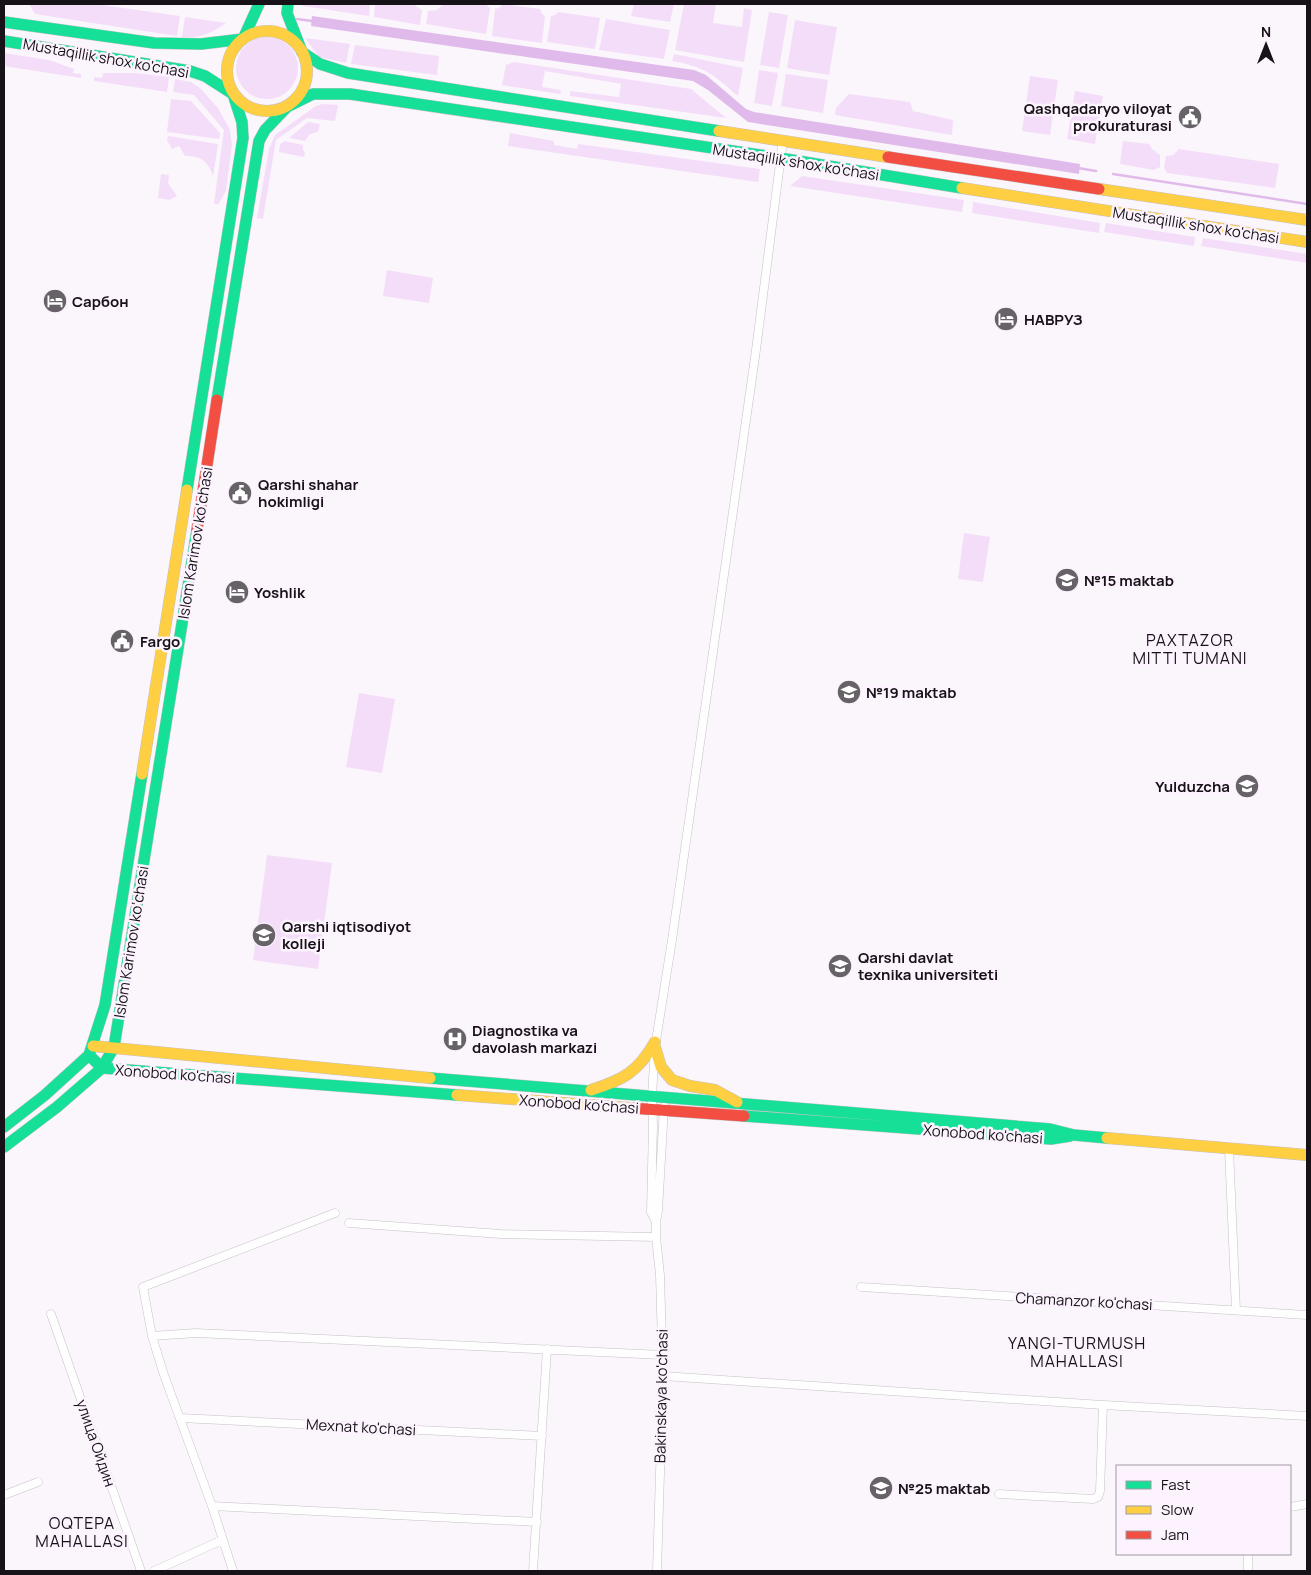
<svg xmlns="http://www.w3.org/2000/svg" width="1311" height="1575" font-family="Manrope,sans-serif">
<rect width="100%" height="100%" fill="#fbf6fb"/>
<!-- green -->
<path fill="#f4ddf9" d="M 29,4 L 95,4 L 180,16 L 177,36 L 35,14 Z
M 303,4 L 370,4 L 369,16 L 303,6 Z
M 375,4 L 413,4 L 422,10 L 420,25 L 374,17 Z
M 443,4 L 485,4 L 490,8 L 486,34 L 426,24 L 428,11 L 437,10 Z
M 503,4 L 540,9 L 542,14 L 545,16 L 542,43 L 492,36 L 495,9 L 499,8 Z
M 634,4 L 674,4 L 670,22 L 631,16 Z
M 684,4 L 716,4 L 713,23 L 742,27 L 744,8 L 752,10 L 744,62 L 675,50 Z
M 558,12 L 600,18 L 595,49 L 547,42 L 551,16 L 555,15 Z
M 769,12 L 788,15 L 779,68 L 760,65 Z
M 185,17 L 226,23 C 210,34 201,38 182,37 Z
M 606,19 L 670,30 L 664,59 L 599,50 Z
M 795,20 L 837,27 L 829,75 L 787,68 Z
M236 68a31 31 0 1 1 62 0a31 31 0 1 1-62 0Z
M 305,38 L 350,44 L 346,63 L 319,57 Z
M 355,45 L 439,56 L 437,75 L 351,64 Z
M 4,53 L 49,60 L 74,69 L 73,73 L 81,74 L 81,78 L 4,66 Z
M 674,54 L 743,68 L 738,96 C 712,74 706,67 672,61 Z
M 514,62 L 691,89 L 726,118 L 570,96 L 570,91 L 619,97 L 621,84 L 545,71 L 542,87 L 561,90 L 560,94 L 502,85 L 506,65 Z
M 759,70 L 778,73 L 772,106 L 754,103 Z
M 103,73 L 134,73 L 169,77 L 167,92 L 94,81 L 94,77 L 102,78 Z
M 786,74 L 828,80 L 823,113 L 781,106 Z
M 1030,76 L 1058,80 L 1050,135 L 1022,131 Z
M 175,79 L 191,82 L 200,88 L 218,108 L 230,130 L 232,145 L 226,191 L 218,205 L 214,203 L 224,130 L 194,95 L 173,92 Z
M 1075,91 L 1103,96 L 1095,144 L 1067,139 Z
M 849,94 L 910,102 L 913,111 L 953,120 L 952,135 L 835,115 L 836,108 Z
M 171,99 L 191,101 L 220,133 L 219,139 L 167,132 Z
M 322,104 L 338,105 L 335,121 L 307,118 L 276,140 L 263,219 L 257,218 L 269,149 L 275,135 L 316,106 Z
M 308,122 L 320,124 L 318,132 L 310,134 L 305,141 L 289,138 Z
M 510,133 L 554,141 L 554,145 L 577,149 L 578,144 L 760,169 L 758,182 L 508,146 Z
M 168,136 L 218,144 L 213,176 C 208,161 200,155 185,156 L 179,146 L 172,149 L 167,140 Z
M 285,141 L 303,145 L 303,150 L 305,153 L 304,157 L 279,152 L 280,144 Z
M 1123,141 L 1149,144 L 1152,149 L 1160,155 L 1160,167 L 1154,170 L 1120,164 Z
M 1179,149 L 1279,164 L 1275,188 L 1167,173 L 1164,168 L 1166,156 L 1173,155 Z
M 161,174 L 169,175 L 168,183 L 177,196 L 169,200 L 158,198 Z
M 802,176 L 964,200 L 962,212 L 790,186 Z
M 973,202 L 1100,223 L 1099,233 L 972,213 Z
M 1106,223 L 1195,237 L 1194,246 L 1104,232 Z
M 1203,238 L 1307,254 L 1307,263 L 1201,246 Z
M 387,270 L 433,278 L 429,303 L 383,296 Z
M 964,533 L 990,537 L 983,582 L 958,579 Z
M 359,693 L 395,699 L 382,773 L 346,767 Z
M 267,855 L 332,863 L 318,969 L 253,960 Z"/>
<!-- water -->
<path fill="#e0baea" d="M 312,16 L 694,70 L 706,75 L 746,109 L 754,112 L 1080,164 L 1079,174 L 748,122 L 708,90 L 693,81 L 311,26 Z"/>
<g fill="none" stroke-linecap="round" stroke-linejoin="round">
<!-- stream -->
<path stroke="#e0baea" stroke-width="2.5" d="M 297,19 L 312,21
M 1078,168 L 1096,171
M 1113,174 L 1307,204"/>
<!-- street casing -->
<g stroke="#c5c1c6" stroke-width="9">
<path id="street" d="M 1229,1149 L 1236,1310
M 656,1222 L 651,1212 L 653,1125 L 652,1096 L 655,1047 L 672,940 L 756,350 L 783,140
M 349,1223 L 501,1234 L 656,1237
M 861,1287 L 1307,1315
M 51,1314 L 141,1571
M 152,1336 L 196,1333 L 663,1355
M 663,1376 L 1103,1405 L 1307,1416
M 181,1418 L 542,1436
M 999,1494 L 1093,1499 L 1098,1497 L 1100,1491 L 1103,1405
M 4,1495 L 38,1482
M 212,1506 L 537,1522
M 1290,1507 L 1307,1504
M 1248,1554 L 1248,1571
M 154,1571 L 222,1540
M 233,1571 L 212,1506 L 164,1375 L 152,1336 L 143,1287 L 335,1213
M 533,1571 L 547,1349
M 657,1571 L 663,1376 L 660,1275 L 656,1237 L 656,1222 L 658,1211 L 664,1107"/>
</g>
<!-- fast casing -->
<g stroke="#c5c1c6" stroke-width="12">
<path id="fast" d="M 288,4 L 287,13 L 302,52 L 320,64 L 348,73 L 719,131
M 4,22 L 154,43 L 201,44 L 243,39 L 259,4
M 4,41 L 190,71 L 205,76 L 233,94
M 287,107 L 313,94 L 350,94 L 780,158 L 962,188
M 217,400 L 259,141 L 265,130 L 287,107
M 187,490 L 243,138 L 242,122 L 233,94
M 89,1055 L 102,1068 L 457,1095
M 430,1078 L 1050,1129 L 1074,1135 L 1107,1138
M 744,1116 L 1051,1139 L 1070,1136
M 4,1127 L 45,1095 L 89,1055 L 105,1005 L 142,774
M 4,1147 L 57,1107 L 102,1068 L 114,1047 L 197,530"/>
</g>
<!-- slow casing -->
<g stroke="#c5c1c6" stroke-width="12">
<path id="slow" d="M227 71a40 40 0 1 1 80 0a40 40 0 1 1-80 0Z
M 719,131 L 888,157
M 962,188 L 1307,242
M 1099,189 L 1307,220
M 142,774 L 187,490
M 93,1046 L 430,1078
M 655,1047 L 661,1067 L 672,1080 L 690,1086 L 715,1090 L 737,1102
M 591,1090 C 623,1080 638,1072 655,1042
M 457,1095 L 631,1108
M 1107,1138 L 1307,1155"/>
</g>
<!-- jam casing -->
<g stroke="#c5c1c6" stroke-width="12">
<path id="jam" d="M 888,157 L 1099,189
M 197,530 L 217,400
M 631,1108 L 744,1116"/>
</g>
<!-- street -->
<use href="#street" stroke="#fefefe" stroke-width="8"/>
<!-- fast -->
<use href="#fast" stroke="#16e098" stroke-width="11"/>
<!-- slow -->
<use href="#slow" stroke="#ffcf43" stroke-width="11"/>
<!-- jam -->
<use href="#jam" stroke="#f24e42" stroke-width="11"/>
</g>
<!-- icons -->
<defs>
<g id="civic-disc" transform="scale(1.25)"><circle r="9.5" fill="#666267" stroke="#fcf3fe"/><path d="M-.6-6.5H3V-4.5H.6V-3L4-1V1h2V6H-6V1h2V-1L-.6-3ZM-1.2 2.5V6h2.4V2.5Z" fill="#fff"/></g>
<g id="hotel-disc" transform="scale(1.25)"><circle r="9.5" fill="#666267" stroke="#fcf3fe"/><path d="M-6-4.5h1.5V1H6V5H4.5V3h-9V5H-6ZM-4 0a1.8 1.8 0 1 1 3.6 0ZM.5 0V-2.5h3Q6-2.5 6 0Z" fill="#fff"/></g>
<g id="school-disc" transform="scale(1.25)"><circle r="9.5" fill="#666267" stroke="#fcf3fe"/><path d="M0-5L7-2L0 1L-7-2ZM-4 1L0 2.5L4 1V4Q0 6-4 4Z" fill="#fff"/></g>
<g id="university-disc" transform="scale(1.25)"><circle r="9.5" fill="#666267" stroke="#fcf3fe"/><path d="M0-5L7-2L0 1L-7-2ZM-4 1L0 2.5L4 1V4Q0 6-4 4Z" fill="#fff"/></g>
<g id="hospital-disc" transform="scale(1.25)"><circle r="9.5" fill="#666267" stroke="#fcf3fe"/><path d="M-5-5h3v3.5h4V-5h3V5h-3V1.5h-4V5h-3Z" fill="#fff"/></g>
</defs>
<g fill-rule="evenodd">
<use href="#civic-disc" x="1190" y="117"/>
<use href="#hotel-disc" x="55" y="301"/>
<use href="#hotel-disc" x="1006" y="319"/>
<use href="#civic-disc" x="240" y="493"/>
<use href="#school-disc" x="1067" y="580"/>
<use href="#hotel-disc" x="237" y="592"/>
<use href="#civic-disc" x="122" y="641"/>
<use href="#school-disc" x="849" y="692"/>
<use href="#school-disc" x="1247" y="786"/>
<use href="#university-disc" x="264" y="935"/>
<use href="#university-disc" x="840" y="966"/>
<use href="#hospital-disc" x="455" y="1039"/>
<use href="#school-disc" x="881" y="1488"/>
</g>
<g text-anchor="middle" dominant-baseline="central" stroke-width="5" stroke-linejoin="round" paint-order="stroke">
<!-- street labels -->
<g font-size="15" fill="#161217" stroke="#fcf3fe">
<text transform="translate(106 58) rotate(10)">Mustaqillik shox ko'chasi</text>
<text transform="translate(796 162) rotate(9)">Mustaqillik shox ko'chasi</text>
<text transform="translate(1196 225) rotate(9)">Mustaqillik shox ko'chasi</text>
<text transform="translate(195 543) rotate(-81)">Islom Karimov ko‘chasi</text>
<text transform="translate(131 942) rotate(-81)">Islom Karimov ko‘chasi</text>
<text transform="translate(175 1074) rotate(4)">Xonobod ko'chasi</text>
<text transform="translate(579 1104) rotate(4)">Xonobod ko'chasi</text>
<text transform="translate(983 1134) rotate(4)">Xonobod ko'chasi</text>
<text transform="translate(1084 1301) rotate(3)">Chamanzor ko'chasi</text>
<text transform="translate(661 1396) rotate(-89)">Bakinskaya ko'chasi</text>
<text transform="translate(361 1427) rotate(3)">Mexnat ko'chasi</text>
<text transform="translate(96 1443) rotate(71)">улица Ойдин</text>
</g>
<!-- poi labels -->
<g font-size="15" font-weight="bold" fill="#161217" stroke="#fcf3fe" text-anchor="start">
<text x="1172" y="108" text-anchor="end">Qashqadaryo viloyat<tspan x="1172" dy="17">prokuraturasi</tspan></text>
<text x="72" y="301">Сарбон</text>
<text x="1024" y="319">НАВРУЗ</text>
<text x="258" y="484">Qarshi shahar<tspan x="258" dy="17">hokimligi</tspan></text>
<text x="1084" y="580">№15 maktab</text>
<text x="254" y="592">Yoshlik</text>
<text x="140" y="641">Fargo</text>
<text x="866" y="692">№19 maktab</text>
<text x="1230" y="786" text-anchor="end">Yulduzcha</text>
<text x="282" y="926">Qarshi iqtisodiyot<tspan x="282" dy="17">kolleji</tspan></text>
<text x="858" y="957">Qarshi davlat<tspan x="858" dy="17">texnika universiteti</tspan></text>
<text x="472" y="1030">Diagnostika va<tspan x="472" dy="17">davolash markazi</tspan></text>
<text x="898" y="1488">№25 maktab</text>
</g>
<!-- neighbourhood labels -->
<g font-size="16" letter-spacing="1" fill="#161217" stroke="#fcf3fe">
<text x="1190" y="640">PAXTAZOR<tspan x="1190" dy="18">MITTI TUMANI</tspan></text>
<text x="1077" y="1343">YANGI-TURMUSH<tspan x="1077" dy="18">MAHALLASI</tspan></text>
<text x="82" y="1523">OQTEPA<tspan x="82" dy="18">MAHALLASI</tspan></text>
</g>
</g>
<!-- border -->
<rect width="1311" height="1575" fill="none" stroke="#161217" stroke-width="10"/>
<!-- legend -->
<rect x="1116" y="1465" width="175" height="90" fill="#fcf3fe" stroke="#a099a2"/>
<rect x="1126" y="1481" width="25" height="8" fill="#16e098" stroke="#a099a2"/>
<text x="1161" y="1490" font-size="15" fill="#161217">Fast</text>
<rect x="1126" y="1506" width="25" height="8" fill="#ffcf43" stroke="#a099a2"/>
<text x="1161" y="1515" font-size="15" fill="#161217">Slow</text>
<rect x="1126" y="1531" width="25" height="8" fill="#f24e42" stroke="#a099a2"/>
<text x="1161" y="1540" font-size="15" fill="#161217">Jam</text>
<!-- north arrow -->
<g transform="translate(1266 45)" stroke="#fcf3fe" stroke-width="4" paint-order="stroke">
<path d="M0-4L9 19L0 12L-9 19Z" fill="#161217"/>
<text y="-8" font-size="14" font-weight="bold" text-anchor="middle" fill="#161217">N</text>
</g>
</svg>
